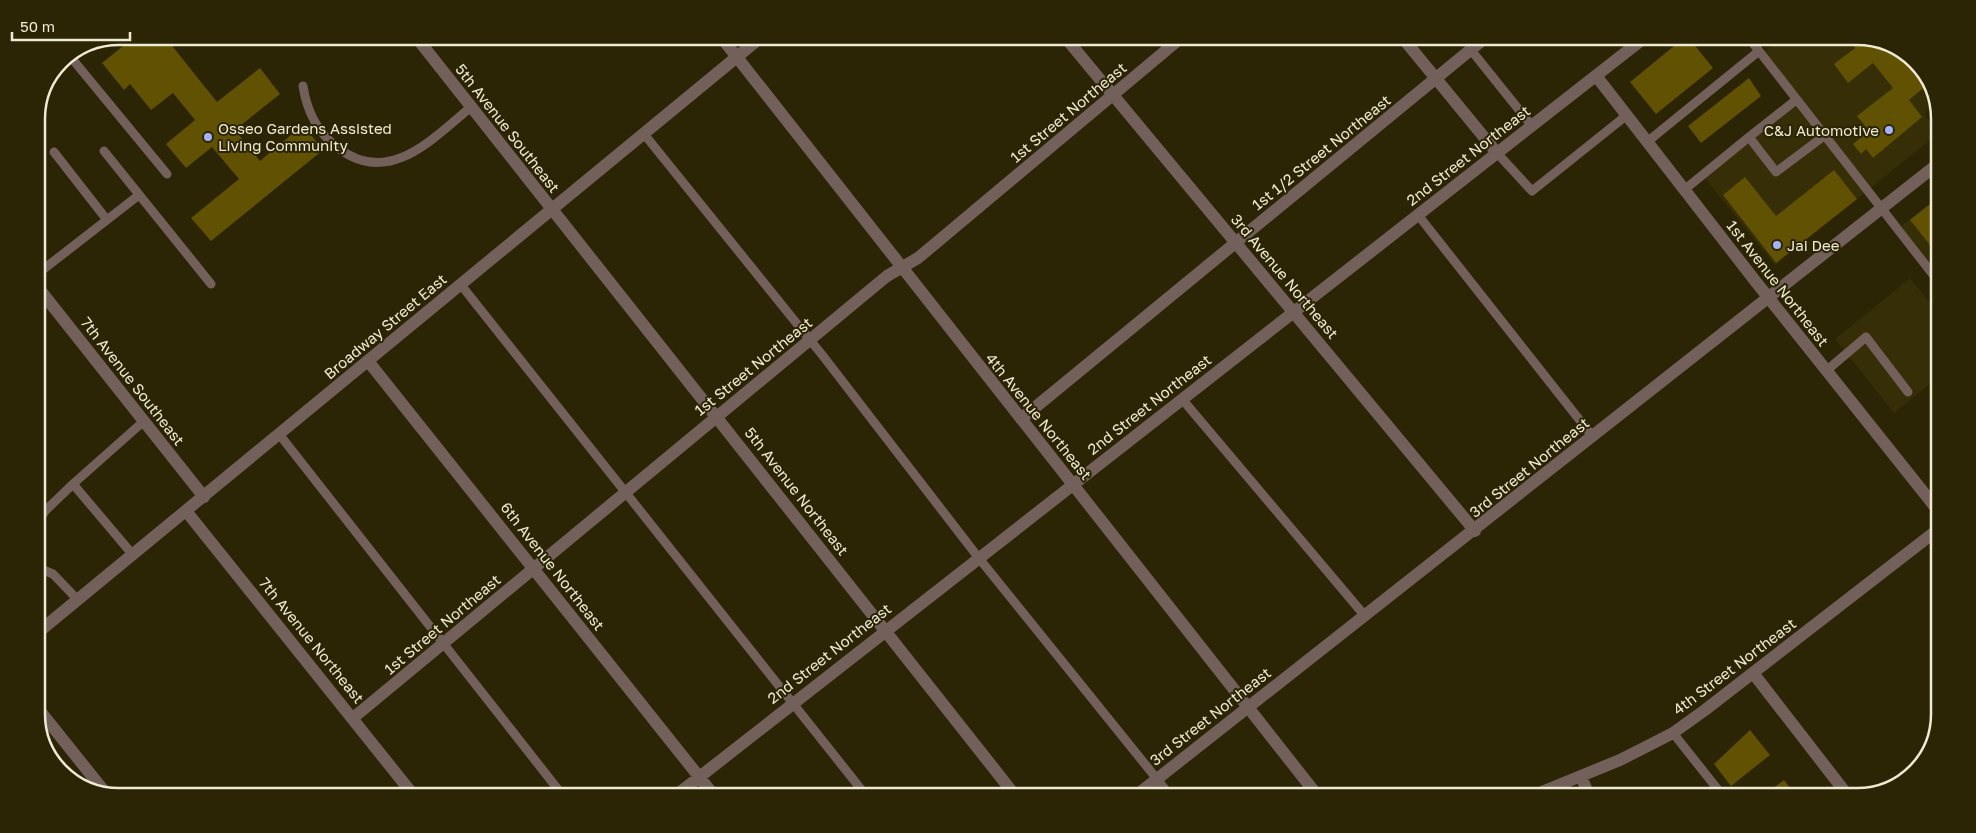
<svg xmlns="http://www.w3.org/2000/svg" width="1976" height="833" font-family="'Golos Text',sans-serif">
<rect width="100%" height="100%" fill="#2b2405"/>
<!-- built -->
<path fill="#362e06" d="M 1776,42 L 1888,42 L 1923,69 L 1936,104 L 1924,114 L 1939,133 L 1775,265 L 1703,176 L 1801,98 L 1765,52 Z
M 1939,196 L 1938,274 L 1901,226 Z
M 1910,278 L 1938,313 L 1937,378 L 1894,413 L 1835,339 Z"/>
<!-- building -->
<path fill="#605202" d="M 128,42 L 169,42 L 217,102 L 260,68 L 280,94 L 235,130 L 260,161 L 303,125 L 323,150 L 211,241 L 191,218 L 239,179 L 212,147 L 186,168 L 166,144 L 195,120 L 173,93 L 151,110 L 130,84 L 124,90 L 102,63 Z
M 1679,42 L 1692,42 L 1713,68 L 1656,114 L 1630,82 Z
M 1850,42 L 1888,42 L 1917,65 L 1925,74 L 1928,84 L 1909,100 L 1922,117 L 1873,158 L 1866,149 L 1861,154 L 1853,144 L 1869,131 L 1857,116 L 1893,88 L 1873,63 L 1848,83 L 1834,64 L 1855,48 Z
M 1749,78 L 1761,96 L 1701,143 L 1688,126 Z
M 1834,170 L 1857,199 L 1776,263 L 1723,195 L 1745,177 L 1776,216 Z
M 1939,197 L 1939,223 L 1938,255 L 1910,220 Z
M 1750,730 L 1770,755 L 1731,786 L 1714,764 Z
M 1784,780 L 1797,797 L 1763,796 Z"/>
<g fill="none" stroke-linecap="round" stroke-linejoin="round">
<!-- lane -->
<path stroke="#73605a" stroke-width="9" d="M 1752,42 L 1938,281
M 1471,50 L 1532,126
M 69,55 L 167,174
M 303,86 C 307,112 317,132 338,148 C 389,187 432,139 471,107
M 644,134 L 823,356 L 978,557 L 1169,794
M 1749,137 L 1796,100
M 1647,142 L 1759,51
M 104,151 L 211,284
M 54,152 L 107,220
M 1497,153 L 1532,191 L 1627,115
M 1684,190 L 1749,137 L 1776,172 L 1824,136
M 1418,215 L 1593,437
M 36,275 L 139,195
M 461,285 L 864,793
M 1826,371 L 1866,337 L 1908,392
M 1182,399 L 1365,616
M 279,434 L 560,792
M 73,484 L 144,421
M 36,525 L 45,511 L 73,484 L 133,555
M 36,567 L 53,574 L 78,600
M 1673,733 L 1723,796"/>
<!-- street -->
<path stroke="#73605a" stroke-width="12" d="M 420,42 L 1014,794
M 725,42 L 1317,795
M 1069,42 L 1475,531
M 1406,42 L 1497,153
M 1597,77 L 1756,282 L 1936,508
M 36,285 L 204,497
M 368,361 L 712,793
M 1021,419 L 1480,42
M 186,511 L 411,792
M 36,634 L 755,42
M 1753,673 L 1849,797
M 36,706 L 104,791
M 353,718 L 887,276 L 918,258 L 1176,42
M 1581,776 L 1589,796
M 679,793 L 1639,42
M 1138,794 L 1939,163
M 1532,796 L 1620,760 L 1673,733 L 1705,710 L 1936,531"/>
</g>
<!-- markers -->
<g fill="#a6b1fc" stroke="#2b2405" stroke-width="2">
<circle cx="1889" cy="130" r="5"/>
<circle cx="208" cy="137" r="5"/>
<circle cx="1777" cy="245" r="5"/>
</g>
<g text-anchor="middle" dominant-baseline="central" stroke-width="4" stroke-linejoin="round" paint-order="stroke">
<!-- street labels -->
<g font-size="15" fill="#efead4" stroke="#2b2405">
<text transform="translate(1068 112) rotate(-40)">1st Street Northeast</text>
<text transform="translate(508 128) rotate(52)">5th Avenue Southeast</text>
<text transform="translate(1321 152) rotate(-39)">1st 1/2 Street Northeast</text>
<text transform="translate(1468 155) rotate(-38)">2nd Street Northeast</text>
<text transform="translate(1285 276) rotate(50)">3rd Avenue Northeast</text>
<text transform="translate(1778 283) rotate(52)">1st Avenue Northeast</text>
<text transform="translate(385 326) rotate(-40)">Broadway Street East</text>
<text transform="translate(753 366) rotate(-39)">1st Street Northeast</text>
<text transform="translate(133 381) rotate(52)">7th Avenue Southeast</text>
<text transform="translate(1149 404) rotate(-38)">2nd Street Northeast</text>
<text transform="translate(1039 416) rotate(51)">4th Avenue Northeast</text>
<text transform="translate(1529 467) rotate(-39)">3rd Street Northeast</text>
<text transform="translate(797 491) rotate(52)">5th Avenue Northeast</text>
<text transform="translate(553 566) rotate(52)">6th Avenue Northeast</text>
<text transform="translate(442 624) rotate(-40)">1st Street Northeast</text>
<text transform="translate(312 640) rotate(51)">7th Avenue Northeast</text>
<text transform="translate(829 653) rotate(-38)">2nd Street Northeast</text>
<text transform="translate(1734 666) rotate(-37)">4th Street Northeast</text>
<text transform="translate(1210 716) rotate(-38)">3rd Street Northeast</text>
</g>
<!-- poi labels -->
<g font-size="15" fill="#efead4" stroke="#2b2405" text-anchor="start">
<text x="218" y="128">Osseo Gardens Assisted<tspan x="218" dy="17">Living Community</tspan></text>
<text x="1879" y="130" text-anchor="end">C&amp;J Automotive</text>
<text x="1787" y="245">Jai Dee</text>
</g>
</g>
<!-- crop -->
<path d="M0 0H1976V833H0ZM119 45H1857A74 74 0 0 1 1931 119V714A74 74 0 0 1 1857 788H119A74 74 0 0 1 45 714V119A74 74 0 0 1 119 45Z" fill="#2b2405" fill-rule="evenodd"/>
<path fill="none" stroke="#efead4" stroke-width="2.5" d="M119 45H1857A74 74 0 0 1 1931 119V714A74 74 0 0 1 1857 788H119A74 74 0 0 1 45 714V119A74 74 0 0 1 119 45Z"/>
<!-- scale -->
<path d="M12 32v8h118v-8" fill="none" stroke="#efead4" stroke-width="2.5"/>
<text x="20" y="32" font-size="15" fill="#efead4" stroke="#2b2405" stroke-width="4" paint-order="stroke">50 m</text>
</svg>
